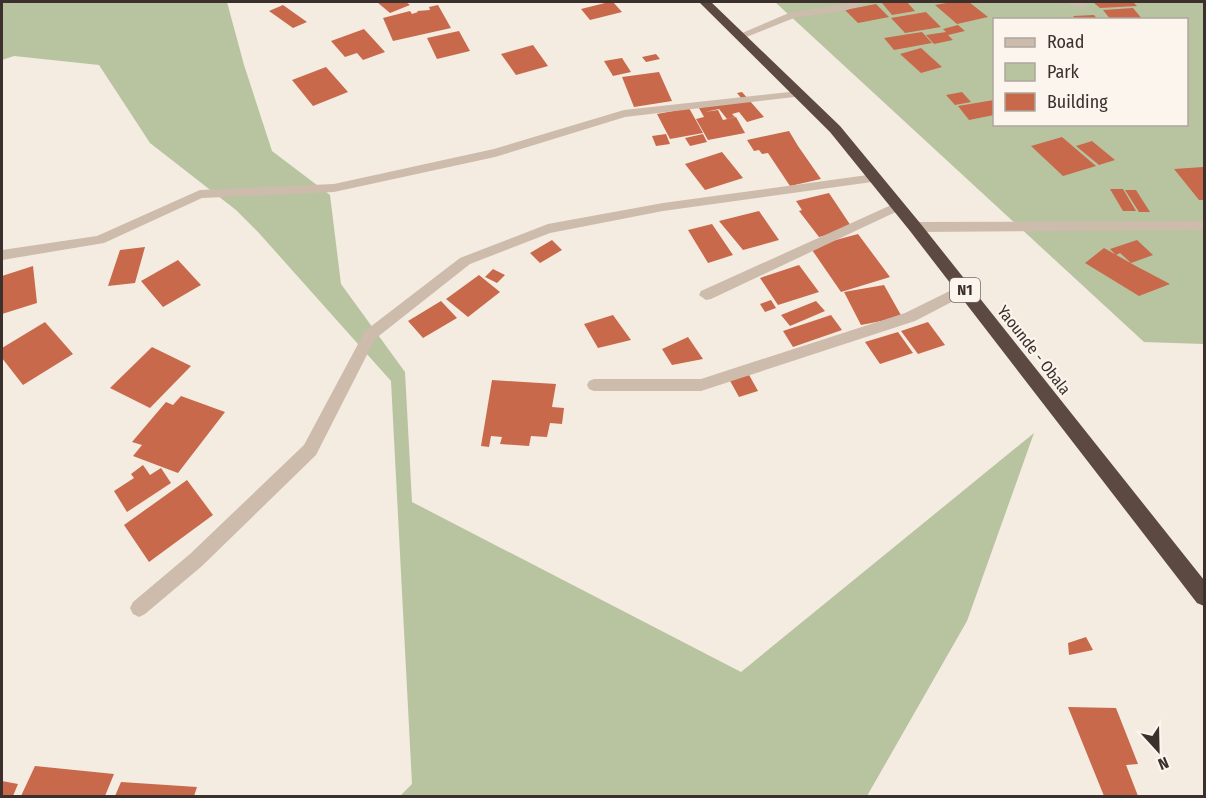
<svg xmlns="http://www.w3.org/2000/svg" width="1206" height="798" font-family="'Fira Sans Condensed',sans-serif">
<rect width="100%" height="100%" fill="#f4ebe1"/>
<!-- green -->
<path fill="#b8c4a0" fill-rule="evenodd" d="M 2,2 L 227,2 L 244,65 L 272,151 L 330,195 L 341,284 L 405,372 L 412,502 L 741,672 L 1034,433 L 967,621 L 867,796 L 400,796 L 412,784 L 391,381 L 258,232 L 236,210 L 150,143 L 99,65 L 14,56 L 2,60 Z
M 775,2 L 1204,2 L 1204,344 L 1144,342 ZM 994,20 L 1186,20 L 1186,124 L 994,124 Z"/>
<!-- building -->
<path fill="#c8694b" d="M 377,2 L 406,2 L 410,5 L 390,13 Z
M 609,2 L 613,2 L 622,12 L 590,20 L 581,9 Z
M 892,2 L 907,2 L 915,11 L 892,15 L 882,3 Z
M 952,2 L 969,2 L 988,17 L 957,24 L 935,5 Z
M 1093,2 L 1133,2 L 1137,6 L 1100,8 Z
M 876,4 L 889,17 L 858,23 L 845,10 Z
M 283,5 L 307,22 L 293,28 L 269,11 Z
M 438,5 L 451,28 L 393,41 L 383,18 L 410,11 L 412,14 L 418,12 L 417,11 L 430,10 L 429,7 Z
M 1133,8 L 1143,20 L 1111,20 L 1103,10 Z
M 926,12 L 941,27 L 905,33 L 891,18 Z
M 1094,15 L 1098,20 L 1076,20 L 1073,16 Z
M 958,25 L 965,31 L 948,35 L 953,40 L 934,44 L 926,35 L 946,32 L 943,29 Z
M 364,29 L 385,52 L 363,60 L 357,53 L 345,57 L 331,41 Z
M 459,31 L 470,51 L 437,59 L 427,38 Z
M 922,32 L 932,43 L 894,50 L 884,38 Z
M 533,45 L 548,66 L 516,75 L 501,54 Z
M 921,48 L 942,67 L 921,73 L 900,54 Z
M 656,54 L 660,59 L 646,62 L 642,57 Z
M 622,58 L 631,72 L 613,76 L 604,61 Z
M 326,67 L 348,92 L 313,106 L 292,80 Z
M 659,72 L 672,101 L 634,107 L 622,77 Z
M 742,92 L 764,117 L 747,122 L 739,112 L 732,114 L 735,117 L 727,119 L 719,109 L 705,112 L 718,110 L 723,120 L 736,117 L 745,133 L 708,140 L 696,119 L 704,117 L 699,108 L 742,99 L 737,93 Z
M 962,92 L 971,102 L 955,105 L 946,95 Z
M 994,100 L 994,115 L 969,120 L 958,106 Z
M 689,108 L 703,133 L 670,139 L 657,114 Z
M 789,131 L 798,146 L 821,179 L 790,186 L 768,153 L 762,154 L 759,150 L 754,151 L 747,140 Z
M 666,134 L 670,144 L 656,146 L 652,136 Z
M 703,134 L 707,142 L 690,146 L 685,138 Z
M 1062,137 L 1096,166 L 1063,176 L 1031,146 Z
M 1092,141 L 1115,160 L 1099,165 L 1076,146 Z
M 722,152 L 743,178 L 705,190 L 685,164 Z
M 1203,167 L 1204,200 L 1199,200 L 1174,169 Z
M 1110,189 L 1123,189 L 1136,211 L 1123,211 Z
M 1125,190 L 1136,190 L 1150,212 L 1139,212 Z
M 829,193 L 853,229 L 819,237 L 799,211 L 802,210 L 796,201 Z
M 759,211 L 779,240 L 743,250 L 719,221 Z
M 712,224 L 733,255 L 708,263 L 688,230 Z
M 858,234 L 890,277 L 841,292 L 810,247 Z
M 552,240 L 562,250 L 540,263 L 530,253 Z
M 1137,240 L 1153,255 L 1131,263 L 1120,253 L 1116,255 L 1110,249 Z
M 145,247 L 135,283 L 108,286 L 120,250 Z
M 1104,248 L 1134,265 L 1170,284 L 1139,296 L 1085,263 Z
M 178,260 L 201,285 L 163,307 L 141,281 Z
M 799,265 L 819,292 L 778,305 L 760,278 Z
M 33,266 L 37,303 L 2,314 L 2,276 Z
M 493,269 L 505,275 L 497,283 L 485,277 Z
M 479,275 L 500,292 L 468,317 L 446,299 Z
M 884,285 L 902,317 L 861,325 L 844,292 Z
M 771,300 L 776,308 L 765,312 L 760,304 Z
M 441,301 L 457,318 L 423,338 L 408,321 Z
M 816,301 L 825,311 L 790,326 L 781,315 Z
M 613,315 L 631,340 L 598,348 L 584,324 Z
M 831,315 L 842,330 L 793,347 L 783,331 Z
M 45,322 L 73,354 L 23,385 L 2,358 L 2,348 Z
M 928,322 L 945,345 L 918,354 L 901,331 Z
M 898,332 L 913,353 L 880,364 L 865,342 Z
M 688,337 L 703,359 L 672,365 L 662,349 Z
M 152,347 L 191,366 L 150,408 L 110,388 Z
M 748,373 L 758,391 L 739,397 L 729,379 Z
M 492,380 L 556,384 L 552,407 L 564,408 L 562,424 L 550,423 L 547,437 L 531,436 L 529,446 L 500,444 L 502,437 L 491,436 L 489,447 L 481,446 Z
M 181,396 L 225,412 L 178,473 L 133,456 L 142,445 L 132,442 L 166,402 L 173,405 Z
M 143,465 L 150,475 L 161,468 L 171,483 L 127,512 L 114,491 L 134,478 L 131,474 Z
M 187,480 L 213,515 L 149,562 L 124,525 Z
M 1086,637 L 1093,650 L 1069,655 L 1068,643 Z
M 1068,707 L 1116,708 L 1138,764 L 1126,765 L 1138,796 L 1104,796 Z
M 35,766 L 114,774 L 105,796 L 21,796 Z
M 2,781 L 18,784 L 13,796 L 2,796 Z
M 121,782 L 197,787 L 194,796 L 115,796 Z"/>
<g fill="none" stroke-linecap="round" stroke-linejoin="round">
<!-- minor -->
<path fill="#cdbbac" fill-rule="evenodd" d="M 856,2 L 870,2 L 847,10 L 794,18 L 744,38 L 735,36 L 789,13 Z
M 1068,2 L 1081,2 L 1088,5 L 1083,8 L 1069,4 Z
M 799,91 L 803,92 L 803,96 L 625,117 L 495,157 L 334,192 L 202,198 L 104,243 L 2,260 L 2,250 L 97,236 L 200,190 L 334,184 L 494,149 L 624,110 Z
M 875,174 L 879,175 L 879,181 L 663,211 L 550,233 L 470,264 L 375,339 L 316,455 L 202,566 L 145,614 L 139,617 L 133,614 L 130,608 L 133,602 L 190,554 L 304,445 L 365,331 L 460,258 L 548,224 L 663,203 Z
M 898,202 L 904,206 L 902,209 L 711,299 L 706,300 L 699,295 L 701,291 Z
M 915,222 L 1204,221 L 1204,230 L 915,232 L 909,227 Z
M 964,284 L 971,289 L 969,293 L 915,321 L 701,391 L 594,391 L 589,389 L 587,385 L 589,381 L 594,379 L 701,379 L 905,313 Z"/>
<!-- highway -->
<path fill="#5c4a42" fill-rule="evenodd" d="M 699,2 L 711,2 L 840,126 L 920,223 L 1204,580 L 1204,606 L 1197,603 L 910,231 L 830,132 Z"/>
</g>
<g text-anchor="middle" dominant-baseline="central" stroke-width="4.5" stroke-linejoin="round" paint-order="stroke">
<!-- shield labels -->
<rect fill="#fbf5ee" stroke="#756b66" stroke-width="1.5" x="950" y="278" width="30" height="24" rx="4.5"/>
<g font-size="15" font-weight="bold" fill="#3b302b">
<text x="965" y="290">N1</text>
</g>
<!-- street labels -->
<g font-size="16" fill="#3b302b" stroke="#fbf5ee">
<text transform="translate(1034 350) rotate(52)">Yaounde - Obala</text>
</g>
</g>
<!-- border -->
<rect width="1206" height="798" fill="none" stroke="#3b302b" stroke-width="6"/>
<!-- legend -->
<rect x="993" y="18" width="195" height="108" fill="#fbf5ee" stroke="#aea6a0" stroke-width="1.5"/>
<rect x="1005" y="38" width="30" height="9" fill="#cdbbac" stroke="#aea6a0" stroke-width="1.5"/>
<text x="1047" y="48" font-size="18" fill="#3b302b">Road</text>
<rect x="1005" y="63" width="30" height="18" fill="#b8c4a0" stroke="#aea6a0" stroke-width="1.5"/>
<text x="1047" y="78" font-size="18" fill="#3b302b">Park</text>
<rect x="1005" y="93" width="30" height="18" fill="#c8694b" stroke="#aea6a0" stroke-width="1.5"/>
<text x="1047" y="108" font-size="18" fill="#3b302b">Building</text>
<!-- north arrow -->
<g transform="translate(1158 750) rotate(158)" stroke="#fbf5ee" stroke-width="4.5" paint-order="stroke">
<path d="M0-4.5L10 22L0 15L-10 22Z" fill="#3b302b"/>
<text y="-9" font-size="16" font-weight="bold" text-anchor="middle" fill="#3b302b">N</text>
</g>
</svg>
